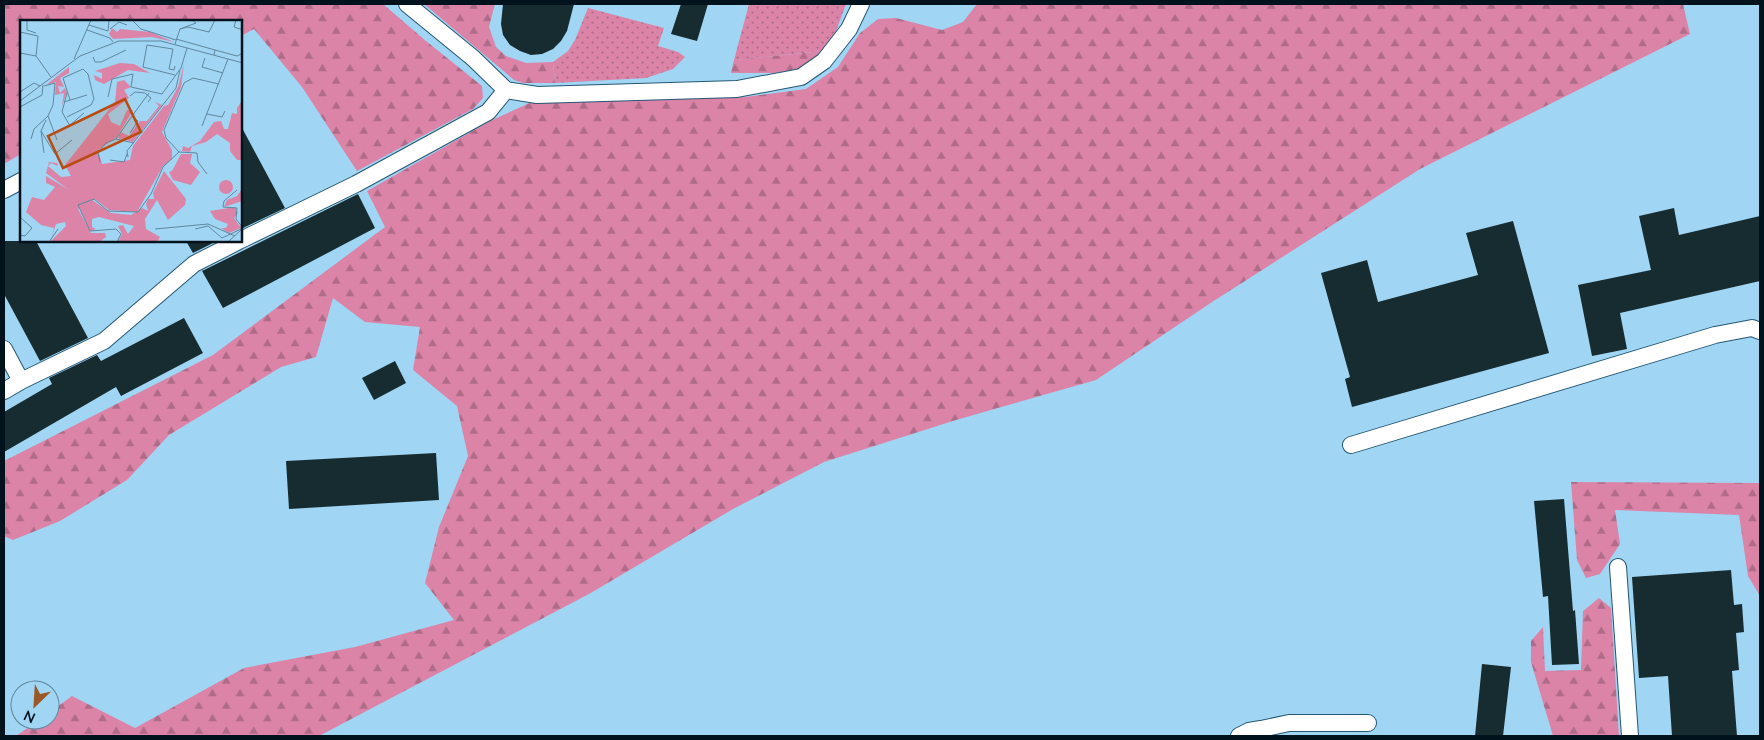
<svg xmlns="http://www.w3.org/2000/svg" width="1764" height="740" font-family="Lato,sans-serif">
<defs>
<pattern id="green-dots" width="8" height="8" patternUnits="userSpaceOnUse" patternTransform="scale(1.25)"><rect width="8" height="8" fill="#db84a7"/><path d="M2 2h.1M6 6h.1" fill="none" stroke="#af6b87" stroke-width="1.8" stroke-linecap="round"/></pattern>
<pattern id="forest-firs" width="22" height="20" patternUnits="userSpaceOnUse" patternTransform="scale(1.25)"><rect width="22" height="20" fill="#db84a7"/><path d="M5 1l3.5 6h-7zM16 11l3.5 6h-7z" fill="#af6b87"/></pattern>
</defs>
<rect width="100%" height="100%" fill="#a0d5f4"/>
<!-- green -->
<path fill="url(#green-dots)" d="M 749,4 L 846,4 L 836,31 L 823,51 L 734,60 Z
M 588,8 L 664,28 L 658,46 L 678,52 L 685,57 L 673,69 L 646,78 L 555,83 L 553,62 L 568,51 L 575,40 Z"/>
<!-- forest -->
<path fill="url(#forest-firs)" d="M 4,4 L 383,4 L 426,41 L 482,86 L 483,98 L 473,109 L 357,171 L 302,87 L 254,29 L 241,36 L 241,21 L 21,21 L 21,154 L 4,164 Z
M 424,4 L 495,4 L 489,27 L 496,47 L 506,56 L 526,63 L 553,62 L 555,83 L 523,83 L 514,80 Z
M 977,4 L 1683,4 L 1690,34 L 1420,169 L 1212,302 L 1096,380 L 956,420 L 824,462 L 733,509 L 589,594 L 319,736 L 16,736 L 39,720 L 50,720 L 50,712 L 72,696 L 135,728 L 244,668 L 355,647 L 454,620 L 425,583 L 439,527 L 468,456 L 457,406 L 413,370 L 420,327 L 365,322 L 333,298 L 316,357 L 281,367 L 169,435 L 127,480 L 60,521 L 13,540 L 4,536 L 4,461 L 213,355 L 385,227 L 367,191 L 490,121 L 534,101 L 745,97 L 806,89 L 838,67 L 860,33 L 878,19 L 896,18 L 942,30 L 963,22 Z
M 823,51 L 802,68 L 775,73 L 731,73 L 734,60 Z
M 1571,482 L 1760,483 L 1760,596 L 1748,576 L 1739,515 L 1615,510 L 1620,544 L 1600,574 L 1586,578 L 1577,560 Z
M 1599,598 L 1611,608 L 1619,736 L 1553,736 L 1531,662 L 1531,641 L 1543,627 L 1545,671 L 1581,670 L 1583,611 Z"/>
<!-- building -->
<path fill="#172c31" d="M 503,4 L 574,4 L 567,31 L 561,41 L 553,49 L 542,54 L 531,55 L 520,51 L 510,45 L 503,35 L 501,24 Z
M 681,4 L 708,4 L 697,41 L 671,34 Z
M 241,126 L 285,208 L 241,229 Z
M 358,194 L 375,228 L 223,308 L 202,271 Z
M 1674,208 L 1679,235 L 1760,216 L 1760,281 L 1620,313 L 1627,349 L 1592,356 L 1578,285 L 1651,270 L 1639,216 Z
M 1513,221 L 1549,353 L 1352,407 L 1345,379 L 1350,377 L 1321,273 L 1367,260 L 1378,302 L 1478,275 L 1466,233 Z
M 4,241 L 36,241 L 88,338 L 40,361 L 4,294 Z
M 186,241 L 217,241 L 193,253 Z
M 184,318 L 203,353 L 121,396 L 116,387 L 4,452 L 4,412 L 52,384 L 49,378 L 97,355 L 101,361 Z
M 395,361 L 406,383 L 374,400 L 362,378 Z
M 436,453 L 439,500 L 289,509 L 286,461 Z
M 1564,499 L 1573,611 L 1575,610 L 1579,664 L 1552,665 L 1548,596 L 1543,597 L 1534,501 Z
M 1731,570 L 1734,605 L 1742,604 L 1744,632 L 1736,633 L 1739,670 L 1732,671 L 1737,736 L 1672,736 L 1668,676 L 1639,678 L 1632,577 Z
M 1482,664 L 1511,667 L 1503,736 L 1475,736 Z"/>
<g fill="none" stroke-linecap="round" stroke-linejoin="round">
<!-- lane casing -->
<g stroke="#255873" stroke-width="18">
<path id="lane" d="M 407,4 L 473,58 L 506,90 L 537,95 L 737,89 L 801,77 L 824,61 L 849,29 L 861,4
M 4,190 L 21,181
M 241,240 L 356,184 L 488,112 L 506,90
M 4,349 L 21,381 L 4,391
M 21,381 L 104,341 L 194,264 L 239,241
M 1351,445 L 1715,335 L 1752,328 L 1760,331
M 1618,567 L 1630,736
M 1239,736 L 1249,731 L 1261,729
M 1260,736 L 1261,729 L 1289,723 L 1368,723"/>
</g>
<!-- lane -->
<use href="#lane" stroke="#fff" stroke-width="16"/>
</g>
<!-- overview -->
<g transform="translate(20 20)">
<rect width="222" height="222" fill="#a0d5f4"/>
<path d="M 92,8 L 97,12 L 100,9 L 130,12 L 154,22 L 132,17 L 93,19 L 89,14 ZM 49,47 L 49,53 L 40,58 L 44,67 L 38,66 L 40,73 L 45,68 L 47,72 L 42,86 L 44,73 L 35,75 L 36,62 L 26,65 ZM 215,187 L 218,193 L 214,198 L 221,208 L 209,213 L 201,208 L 206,208 L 208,204 L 195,199 L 190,191 Z" fill="#db84a7"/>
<path d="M 100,43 L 114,44 L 130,53 L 108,50 L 84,64 L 75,60 L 74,55 L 82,59 L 82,53 L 75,51 ZM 164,44 L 161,67 L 142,112 L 152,130 L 152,139 L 143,146 L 117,192 L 89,190 L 75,179 L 58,189 L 71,213 L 85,213 L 86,217 L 79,222 L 30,222 L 46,206 L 45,202 L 36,204 L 31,219 L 34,208 L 21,205 L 6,192 L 12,177 L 24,180 L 35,167 L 26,163 L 26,156 L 49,170 L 26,153 L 29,142 L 37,143 L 38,146 L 31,143 L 28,146 L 41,157 L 51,156 L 45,145 L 95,82 L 97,62 L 104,60 L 111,67 L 104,70 L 109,78 L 88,94 L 91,102 L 100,106 L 107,90 L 113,90 L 97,117 L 78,130 L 82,144 L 110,140 L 113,126 L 144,86 L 148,85 L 158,67 ZM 222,81 L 222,140 L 217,140 L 210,131 L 210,123 L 197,114 L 186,122 L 172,126 L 170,132 L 162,131 L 163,126 L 168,128 L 180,121 L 194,102 L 201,101 L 204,109 L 208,109 L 212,93 L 217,94 L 217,88 ZM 135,82 L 142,85 L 113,122 L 98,118 L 101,112 L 109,116 L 120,101 L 127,101 L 139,86 ZM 161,134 L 172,134 L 170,143 L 180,152 L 171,165 L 153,160 L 149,152 L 152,151 ZM 144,151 L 166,179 L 165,185 L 148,200 L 137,180 L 125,199 L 126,209 L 140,217 L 138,221 L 98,222 L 102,214 L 98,206 L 103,205 L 108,214 L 114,206 L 79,197 L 72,199 L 72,207 L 76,209 L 70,211 L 59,186 L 72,180 L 91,193 L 111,195 L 122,188 L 128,191 L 126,184 L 128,179 L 134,179 L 133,173 ZM199 167a7 7 0 1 1 14 0a7 7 0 1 1-14 0ZM 222,169 L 222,181 L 204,187 L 207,180 L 217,176 Z" fill="#db84a7"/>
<path fill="none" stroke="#60879e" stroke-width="1" d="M 7,0 L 7,10 L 16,13M 112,0 L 121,9 L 156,20M 216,0 L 214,7 L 223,10M 69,5 L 88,11 L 89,0M 90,9 L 99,2 L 107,5M 160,9 L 176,3 L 172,0M 67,10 L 90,18 L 93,22M 0,12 L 18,16 L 16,36 L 31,57M 156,19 L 195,30M 155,24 L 160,9 L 168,7 L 189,12 L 195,0M 0,33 L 16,36M 194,35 L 195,30 L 217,36 L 223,33M 73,37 L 75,42 L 81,42 L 106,30M 185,38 L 182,47 L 203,53M 54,39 L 71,0M 155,55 L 123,47 L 127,25 L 153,29 L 149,49 L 154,50 L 155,46M 0,72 L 14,63 L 20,66M 110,76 L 115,72 L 125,73 L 131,78 L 128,82M 88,77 L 92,59 L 113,54 L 111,67 L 142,74 L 161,48 L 167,28M 0,81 L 60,36 L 99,21 L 141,21 L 223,43M 44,82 L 67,75M 0,87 L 22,75 L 23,65M 187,94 L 202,97 L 205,91M 28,96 L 37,120M 47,97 L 71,85 L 74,79 L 68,54 L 63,49 L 43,58 L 50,80M 26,100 L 21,111 L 35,134 L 52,120M 50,105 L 64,93M 182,106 L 208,39M 45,108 L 50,106 L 42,92 L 47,73M 21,111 L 24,133M 110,113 L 118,101 L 112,96 L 129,73M 11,119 L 14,109 L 28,96 L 33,85 L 35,63 L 24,66M 96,119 L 112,96M 159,132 L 177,133 L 178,142 L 187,154M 108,137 L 107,131 L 156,68 L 160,50M 90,140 L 104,142 L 107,134M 80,142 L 78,132 L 86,123 L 96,119 L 114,123M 217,170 L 204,181 L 203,187 L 217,188 L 216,199 L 223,208M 0,197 L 12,208 L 5,216 L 0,215M 135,209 L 188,204 L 215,216M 175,209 L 188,206 L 202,218 L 221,209M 29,222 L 38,209M 97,222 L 101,214 L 96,209 L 70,211 L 58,185 L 74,179 L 88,191 L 118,192 L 131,174 L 143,147 L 159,132 L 146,118 L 144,110 L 164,63 L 173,58 L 199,64M 208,222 L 222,209"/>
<path fill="#ba4b0f" fill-opacity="0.15" stroke="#ba4b0f" stroke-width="2.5" d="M 105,79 L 121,112 L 43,148 L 28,116 Z"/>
<rect width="222" height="222" fill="none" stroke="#00121c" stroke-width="2.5"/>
</g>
<!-- border -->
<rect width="1764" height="740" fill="none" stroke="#00121c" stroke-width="10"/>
<!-- north arrow -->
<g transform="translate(35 705) rotate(205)"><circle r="24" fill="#a0d5f4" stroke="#60879e"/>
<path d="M0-4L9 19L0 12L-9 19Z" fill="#9a5826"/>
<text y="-8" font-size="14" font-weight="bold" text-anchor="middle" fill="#00121c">N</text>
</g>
</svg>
